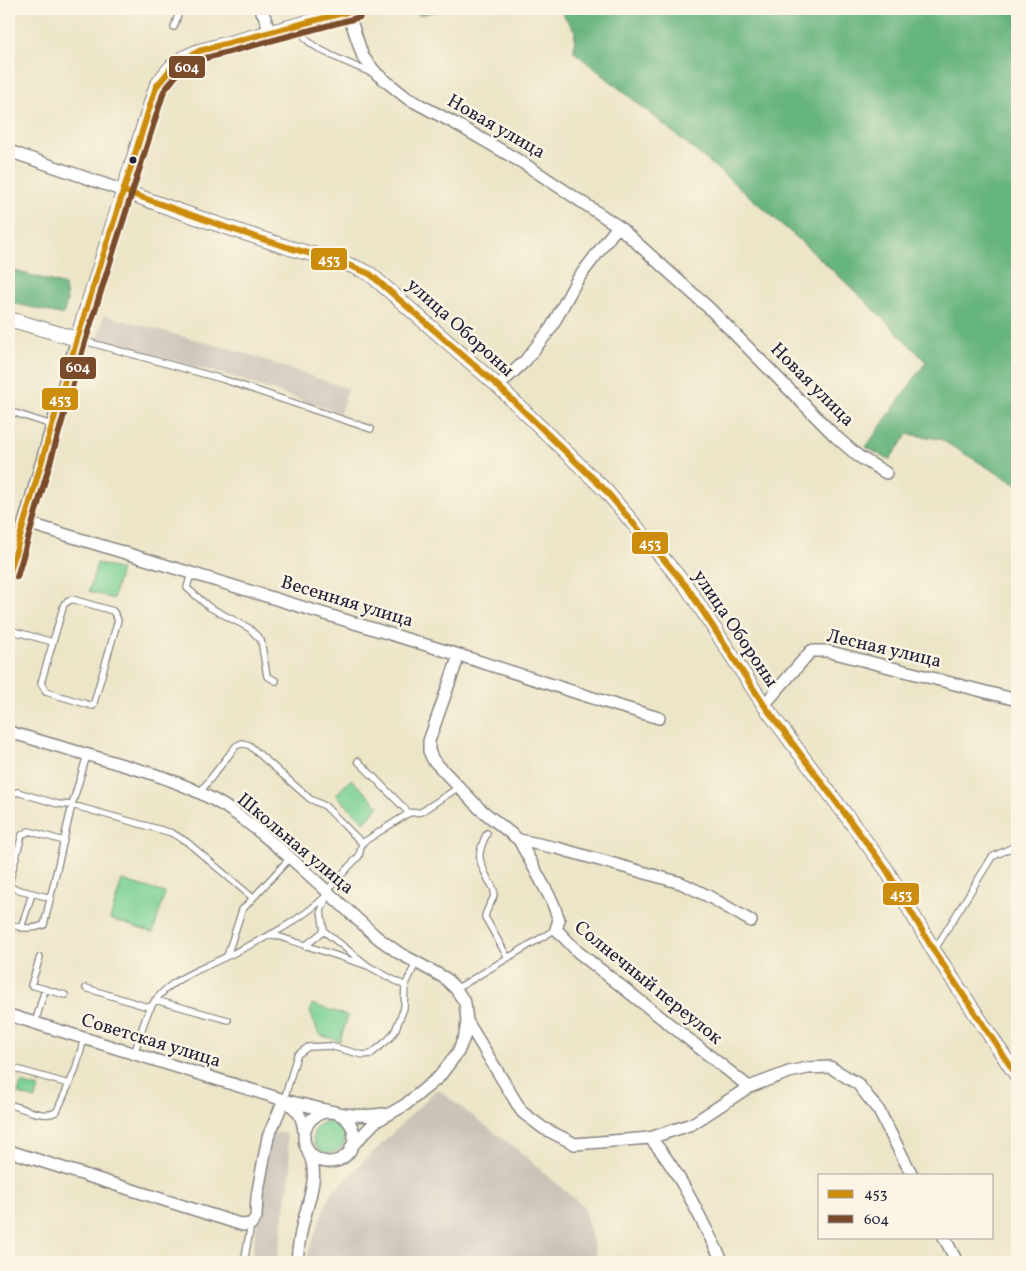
<svg xmlns="http://www.w3.org/2000/svg" width="1026" height="1271" font-family="Vollkorn,serif">
<rect width="100%" height="100%" fill="#fcf5e5"/>
<filter id="ink" filterUnits="userSpaceOnUse"><feTurbulence type="fractalNoise" baseFrequency=".02" numOctaves="2"/><feDisplacementMap in="SourceGraphic" scale="10" xChannelSelector="R" yChannelSelector="G"/><feConvolveMatrix kernelMatrix="1 2 1 2 8 2 1 2 1" color-interpolation-filters="sRGB"/></filter>
<filter id="wash" filterUnits="userSpaceOnUse"><feTurbulence type="fractalNoise" baseFrequency=".0096" numOctaves="4" result="noise"/><feDisplacementMap in="SourceGraphic" scale="20" xChannelSelector="R" yChannelSelector="G"/><feGaussianBlur stdDeviation="1.12" result="paint"/><feColorMatrix in="noise" values="0 0 0 0 0 0 0 0 0 0 0 0 0 0 0 0 0 1.4 0 .05"/><feComposite in="paint" operator="in"/></filter>
<g filter="url(#wash)">
<rect width="100%" height="100%" fill="#ece5c7"/>
<!-- industrial -->
<path fill="#cac3b8" d="M 104,315 L 244,353 L 348,389 L 340,413 L 233,377 L 98,340 Z
M 437,1089 L 519,1151 L 584,1207 L 598,1262 L 305,1262 L 329,1196 Z
M 271,1132 L 286,1134 L 291,1170 L 277,1262 L 251,1262 Z"/>
<!-- green -->
<path fill="#7dd295" stroke="#507a68" d="M 97,563 L 121,570 L 113,599 L 89,591 Z
M 351,779 L 379,806 L 364,822 L 336,795 Z
M 122,880 L 165,893 L 153,933 L 110,919 Z
M 312,1004 L 348,1016 L 340,1041 L 319,1035 L 310,1011 Z
M 21,1083 L 39,1088 L 35,1099 L 18,1094 Z
M313 1137a16 16 0 1 1 32 0a16 16 0 1 1-32 0Z"/>
<!-- forest -->
<path fill="#66b47e" stroke="#446b5c" d="M 406,9 L 447,9 L 420,15 Z
M 559,9 L 1017,9 L 1017,485 L 940,439 L 908,434 L 889,460 L 866,447 L 926,362 C 818,249 696,150 574,52 L 575,31 Z
M 9,269 L 65,285 L 67,301 L 63,315 L 9,302 Z"/>
</g>
<g filter="url(#ink)">
<g fill="none" stroke-linecap="round" stroke-linejoin="round">
<!-- service casing -->
<g stroke="#878481" stroke-width="8">
<path id="service" d="M 301,25 C 302,29 303,36 306,39 C 316,51 357,67 372,73
M 174,27 L 180,9
M 77,339 L 222,379 L 371,429
M 9,411 L 52,425
M 191,573 L 187,588 L 209,607 L 249,628 L 261,640 L 267,676 L 276,681
M 72,599 L 113,611 L 118,620 L 93,706 L 46,692 L 41,683 L 64,604 Z
M 9,630 L 53,642
M 358,761 L 409,813
M 200,792 L 236,746 L 242,743 L 249,745 L 310,799 L 325,806 L 362,843
M 9,797 L 17,792 L 58,804 L 72,805 L 172,833 L 187,842 L 253,898
M 487,833 C 476,856 478,859 489,881 C 491,884 494,888 494,891 C 496,899 486,907 485,917 L 508,958
M 51,898 L 12,888 L 9,883 L 22,835 L 29,831 L 64,841
M 9,924 C 22,928 31,930 44,925 L 72,805 L 87,755
M 21,928 L 32,894
M 271,934 L 368,966 L 405,986
M 305,946 L 324,931
M 935,949 L 992,857 L 1017,845
M 227,956 L 242,910 L 290,858
M 40,957 L 31,985 L 65,995
M 368,966 L 324,931 L 321,911 L 331,886 L 359,856 L 362,843 L 409,813 L 421,812 L 459,787
M 86,988 L 151,1008
M 456,989 L 556,929
M 155,1000 L 228,1020
M 35,1023 L 45,989
M 134,1054 C 140,1038 144,1015 155,1001 C 169,981 194,972 215,962 C 254,943 295,926 327,895
M 9,1067 L 69,1084
M 284,1100 L 297,1055 L 308,1047 L 330,1046 L 363,1055 L 371,1054 L 389,1039 L 395,1031 L 404,1008 L 405,986 L 416,963
M 9,1104 C 21,1108 47,1120 57,1111 L 75,1071 L 84,1039
M 244,1262 L 251,1224"/>
</g>
<!-- minor casing -->
<g stroke="#878481" stroke-width="14">
<path id="minor" d="M 260,9 L 264,15 L 269,31
M 348,12 L 363,57 L 377,74 L 407,98 L 456,124 L 523,163 L 618,226 L 710,309 L 834,435 L 858,456 L 886,473
M 9,151 L 124,191
M 498,386 L 525,361 L 551,328 L 577,280 L 618,226
M 24,522 L 459,655 L 615,705 L 659,718
M 9,575 L 77,339
M 459,655 L 429,741 L 429,751 L 433,760 L 480,809 L 519,840 L 552,901 L 559,920 L 556,929 L 578,952 L 749,1087
M 764,705 L 811,651 L 827,651 L 1017,700
M 9,732 L 147,772 C 181,783 215,797 243,819 C 291,855 333,898 378,938 L 399,953 L 445,978 L 456,989 L 465,1003 L 467,1021 L 465,1035 L 458,1052 L 439,1077 L 405,1105 L 375,1122 L 351,1147
M 519,840 L 557,848 L 681,883 L 708,896 L 751,921
M 9,1015 L 284,1100 C 316,1107 350,1120 383,1114
M 467,1021 L 522,1112 L 543,1128 L 575,1144 L 650,1138 L 692,1124 L 749,1087 L 789,1072 L 808,1068 L 830,1067 L 858,1084 L 879,1111 L 912,1175
M 285,1101 C 298,1109 303,1117 304,1133
M304 1137a25 25 0 1 1 50 0a25 25 0 1 1-50 0Z
M 650,1138 C 681,1172 701,1221 723,1262
M 9,1151 L 243,1225 L 251,1224 L 256,1217 L 257,1196 L 268,1137 L 284,1100
M 944,1237 L 957,1262
M 297,1262 C 298,1245 301,1229 306,1212 C 311,1192 319,1172 308,1152"/>
</g>
<!-- tertiary casing -->
<g stroke="#878481" stroke-width="16">
<path id="tertiary" d="M 124,191 C 178,212 235,230 290,248 C 317,256 345,261 370,274 L 498,386 L 606,491 L 687,587 L 764,705 L 886,869 L 934,951 L 1017,1076
M 9,319 L 77,339 L 156,87 C 169,67 176,60 199,51 L 358,9"/>
</g>
<!-- service -->
<use href="#service" stroke="#fff" stroke-width="5.5"/>
<!-- minor -->
<use href="#minor" stroke="#fff" stroke-width="11"/>
<!-- tertiary -->
<use href="#tertiary" stroke="#fff" stroke-width="14"/>
<!-- bus-1 casing -->
<g stroke="#fcf5e5" stroke-width="10">
<path id="bus-1" d="M 124,191 L 228,228 L 290,248 L 341,262 L 370,274 L 498,386 L 606,491 L 687,587 L 764,705 L 886,869 L 934,951 L 1017,1076
M 9,575 L 77,339 L 156,87 L 174,65 L 199,51 L 358,9"/>
</g>
<!-- bus-2 casing -->
<g stroke="#fcf5e5" stroke-width="10">
<path id="bus-2" d="M 17,577 L 85,342 L 164,91 L 179,72 L 202,59 L 360,17"/>
</g>
<!-- bus-1 -->
<use href="#bus-1" stroke="#cc8c0c" stroke-width="6"/>
<!-- bus-2 -->
<use href="#bus-2" stroke="#7a4b2a" stroke-width="6"/>
</g>
</g>
<!-- markers -->
<circle fill="#22223b" stroke="#fcf5e5" stroke-width="2" cx="133" cy="160" r="4.5"/>
<g text-anchor="middle" dominant-baseline="central" stroke-width="5" stroke-linejoin="round" paint-order="stroke">
<!-- street labels -->
<g font-size="19" fill="#22223b" stroke="#fcf5e5">
<text transform="translate(496 127) rotate(30)">Новая улица</text>
<text transform="translate(460 328) rotate(42)">улица Обороны</text>
<text transform="translate(812 385) rotate(45)">Новая улица</text>
<text transform="translate(347 602) rotate(17)">Весенняя улица</text>
<text transform="translate(735 629) rotate(56)">улица Обороны</text>
<text transform="translate(884 649) rotate(13)">Лесная улица</text>
<text transform="translate(295 844) rotate(40)">Школьная улица</text>
<text transform="translate(648 983) rotate(39)">Солнечный переулок</text>
<text transform="translate(151 1041) rotate(17)">Советская улица</text>
</g>
</g>
<g stroke="#fcf5e5" stroke-width="2">
<rect x="168" y="55" width="38" height="24" rx="5" fill="#7a4b2a"/>
<rect x="310" y="247" width="38" height="24" rx="5" fill="#cc8c0c"/>
<rect x="59" y="356" width="38" height="24" rx="5" fill="#7a4b2a"/>
<rect x="41" y="387" width="38" height="24" rx="5" fill="#cc8c0c"/>
<rect x="631" y="531" width="38" height="24" rx="5" fill="#cc8c0c"/>
<rect x="882" y="882" width="38" height="24" rx="5" fill="#cc8c0c"/>
</g>
<g font-size="14" text-anchor="middle" font-weight="bold" fill="#fff">
<text x="187" y="72">604</text>
<text x="329" y="264">453</text>
<text x="78" y="372">604</text>
<text x="60" y="404">453</text>
<text x="650" y="548">453</text>
<text x="901" y="899">453</text>
</g>
<!-- margin -->
<rect width="1026" height="1271" fill="none" stroke="#fcf5e5" stroke-width="30"/>
<!-- legend -->
<rect x="818" y="1174" width="175" height="65" fill="#fcf5e5" stroke="#a5a1a1"/>
<rect x="828" y="1190" width="25" height="8" fill="#cc8c0c" stroke="#a5a1a1"/>
<text x="864" y="1198" font-size="15" fill="#22223b">453</text>
<rect x="828" y="1215" width="25" height="8" fill="#7a4b2a" stroke="#a5a1a1"/>
<text x="864" y="1224" font-size="15" fill="#22223b">604</text>
</svg>
